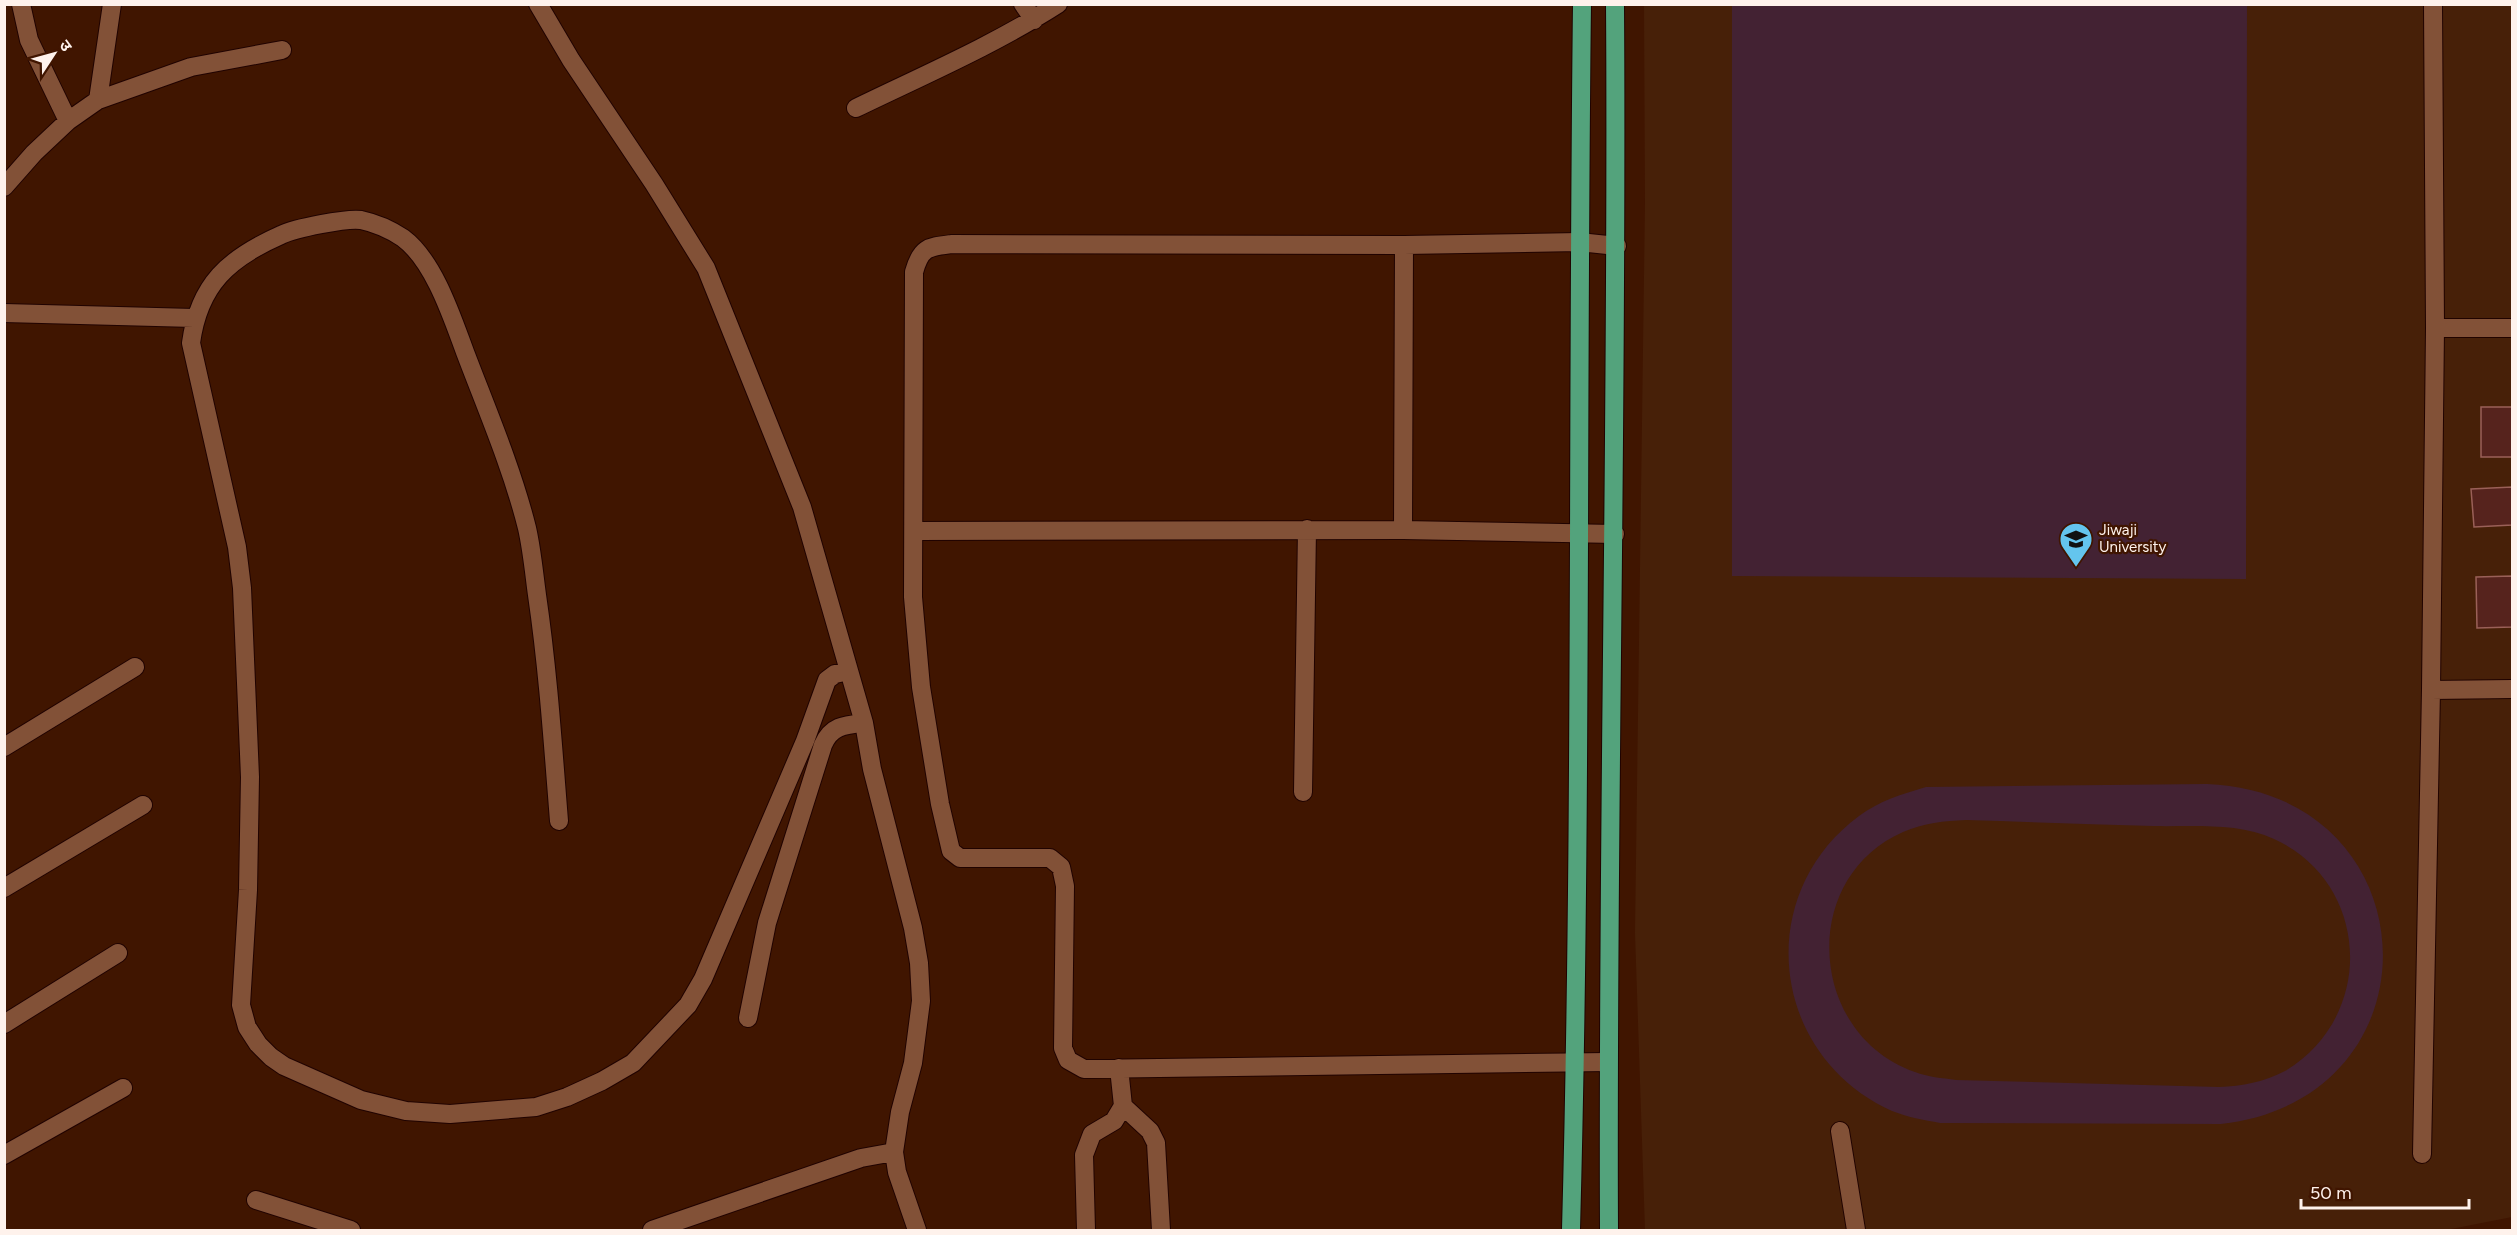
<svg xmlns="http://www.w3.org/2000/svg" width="2517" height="1235" font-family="Figtree,'Noto Sans Devanagari',sans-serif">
<rect width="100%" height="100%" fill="#401500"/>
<!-- built -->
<path fill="#472008" d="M 1644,5 L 2512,5 L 2512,1217 L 2446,1230 L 1645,1230 L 1635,933 L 1645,203 Z"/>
<!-- pitch -->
<path fill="#432233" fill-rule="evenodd" d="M 1732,5 L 2247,5 L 2246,579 L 1732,576 Z
M 2207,784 C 2432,793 2446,1098 2221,1124 L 1940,1123 C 1924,1120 1907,1117 1892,1111 C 1770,1056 1752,895 1859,816 C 1879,801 1902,794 1926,787 ZM 1966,820 C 2028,822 2090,824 2153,826 C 2192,827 2237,822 2274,839 C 2371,883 2376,1017 2285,1071 C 2264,1082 2242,1086 2219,1087 L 1956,1080 C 1942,1078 1928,1077 1915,1072 C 1808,1035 1798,878 1903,832 C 1924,823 1944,821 1966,820 Z"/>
<!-- building -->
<path fill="#56231d" stroke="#9a6058" stroke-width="1.5" d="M 2481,407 L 2512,407 L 2512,457 L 2481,457 Z
M 2512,487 L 2512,525 L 2474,527 L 2471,489 Z
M 2512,576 L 2512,627 L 2477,628 L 2476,577 Z"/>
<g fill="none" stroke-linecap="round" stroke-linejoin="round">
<!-- minor casing -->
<g stroke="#200300" stroke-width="20">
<path id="minor" d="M 21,4 L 29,40 L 68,121
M 538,4 L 571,60 L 654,184 L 706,268 L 802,507 L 864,723 L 872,769 L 913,928 L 919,963 L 921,1001 L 913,1063 L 900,1112 L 894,1152 L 897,1172 L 917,1230
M 1023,4 L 1034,20
M 98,100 L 112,4
M 856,108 C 924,75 994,45 1058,4
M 4,187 L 34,153 L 68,121 L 98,100 L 191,67 L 282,50
M 4,313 L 194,318
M 2435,328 L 2512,328
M 1403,530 L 1404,245
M 914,531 L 1403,530 L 1615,534
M 2431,690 L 2512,689
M 4,747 L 135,667
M 1303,792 L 1307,529
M 559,821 C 553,746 548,670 537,595 C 534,573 532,550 527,528 C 512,468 487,410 465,352 C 452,317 434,261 403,238 C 391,230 375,223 361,220 C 347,218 295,228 281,235 C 229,258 199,284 191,343 L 237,547 L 242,588 L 250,777 L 248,890 L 241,1005 L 247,1027 L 258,1044 L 271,1057 L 284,1066 L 361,1100 L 406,1111 L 450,1114 L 536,1107 L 567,1097 L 602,1081 L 633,1063 L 688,1005 L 703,979 L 805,741 L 827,680 L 835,674 L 849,671
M 4,888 L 143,805
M 748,1018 L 767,923 L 823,745 C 831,726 844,725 864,723
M 4,1024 L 118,953
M 1608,1062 L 1084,1069 L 1068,1060 L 1063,1048 L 1065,886 L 1061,867 L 1050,858 L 960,858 L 951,851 L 940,804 L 921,687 L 913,597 L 914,272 C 921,247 928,247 952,244 L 1404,245 L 1579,242 L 1617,246
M 1123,1106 L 1150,1131 L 1156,1143 L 1161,1230
M 1840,1131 L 1856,1230
M 2422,1154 L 2431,690 L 2435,328 L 2433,4
M 4,1155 L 123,1088
M 256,1200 L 351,1230
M 652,1230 L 861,1158 L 894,1152
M 1086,1230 L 1084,1155 L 1092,1134 L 1114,1121 L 1123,1106 L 1119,1068"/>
</g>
<!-- major casing -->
<g stroke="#200300" stroke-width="20">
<path id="major" d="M 1571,1230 C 1582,822 1577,413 1582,4
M 1609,1230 C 1607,822 1618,413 1615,4"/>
</g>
<!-- minor -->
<use href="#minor" stroke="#825137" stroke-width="18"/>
<!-- major -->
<use href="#major" stroke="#53a37c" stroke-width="18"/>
</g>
<!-- icons -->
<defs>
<g id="university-pin" transform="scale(1.725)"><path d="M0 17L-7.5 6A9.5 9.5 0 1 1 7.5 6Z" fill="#64c5ee" stroke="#401500"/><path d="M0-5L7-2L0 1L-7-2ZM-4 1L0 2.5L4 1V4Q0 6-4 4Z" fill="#111"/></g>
</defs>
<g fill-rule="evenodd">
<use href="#university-pin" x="2076" y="539"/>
</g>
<g text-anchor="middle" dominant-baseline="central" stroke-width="4.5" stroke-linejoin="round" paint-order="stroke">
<!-- poi labels -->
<g font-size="15" fill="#fef2ec" stroke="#401500" text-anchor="start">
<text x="2099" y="530">Jiwaji<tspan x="2099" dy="17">University</tspan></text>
</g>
</g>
<!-- border -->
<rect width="2517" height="1235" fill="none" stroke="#fef2ec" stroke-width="12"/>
<!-- north arrow -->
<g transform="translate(54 54) rotate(54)" stroke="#401500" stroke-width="4.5" paint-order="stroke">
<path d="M0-4.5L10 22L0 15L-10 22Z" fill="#fef2ec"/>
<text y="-9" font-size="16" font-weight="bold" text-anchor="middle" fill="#fef2ec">उ</text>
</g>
<!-- scale -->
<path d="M2301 1199v9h168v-9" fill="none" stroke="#fef2ec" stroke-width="3"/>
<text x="2310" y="1199" font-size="18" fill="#fef2ec" stroke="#401500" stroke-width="4.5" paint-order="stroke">50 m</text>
</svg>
